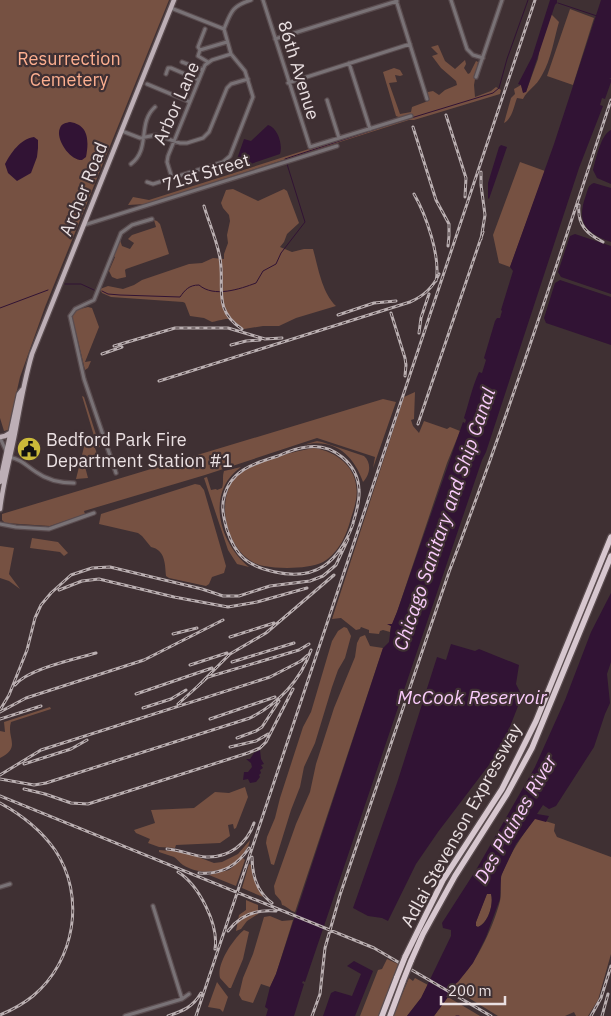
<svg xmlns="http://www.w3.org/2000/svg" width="611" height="1016" font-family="'IBM Plex Sans',sans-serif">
<rect width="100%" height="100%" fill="#3f3033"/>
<!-- green -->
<path fill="#765142" d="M 0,0 L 169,0 L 45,307 L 20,377 L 8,430 L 4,431 L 0,418 Z
M 570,9 L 594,18 L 573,85 L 547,76 Z
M 551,14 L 559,22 C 554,39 551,60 542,75 C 536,87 528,89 523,99 L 517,98 C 514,106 512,119 504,123 L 511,98 L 515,94 L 514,89 L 521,85 L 523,92 L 526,92 L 538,59 L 540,46 Z
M 438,45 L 445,61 L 455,69 L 465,60 L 466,64 L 464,68 L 468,74 L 470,73 L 476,61 L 478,62 L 474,85 L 475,97 L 491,91 L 496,87 L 501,90 L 500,94 L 414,120 L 409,120 L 145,204 L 128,205 L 133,197 L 149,200 L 400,120 L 401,118 L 396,116 L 383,72 L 394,68 L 400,70 L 403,75 L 400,76 L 395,75 L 397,82 L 389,83 L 400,114 L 411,112 L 412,107 L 428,101 L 428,92 L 433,91 L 439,95 L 445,90 L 457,85 L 456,81 L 441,68 L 432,56 L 438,54 L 431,47 Z
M 520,162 L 545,171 L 510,267 L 499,263 L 493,235 Z
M 233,189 L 258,201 L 284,189 L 287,191 L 299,223 L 287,234 L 284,242 L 280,247 L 292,252 L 304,249 L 313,249 C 318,267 322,293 336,306 L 296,318 L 279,326 L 263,326 L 244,329 C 227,316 231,318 212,322 L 204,318 L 190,316 L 185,303 L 183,302 L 111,297 L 102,293 L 100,289 L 108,286 L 123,289 L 134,285 L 142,280 L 189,264 L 202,263 L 213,258 L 224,259 L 224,254 L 228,243 L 227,235 L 230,221 L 229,215 L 223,208 L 221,203 L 226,190 Z
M 154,220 L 157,221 L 160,224 L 169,254 L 126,269 L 125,270 L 126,277 L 117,279 L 112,277 L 109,271 L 115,257 L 113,256 L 120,240 L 122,246 L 130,249 L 134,243 L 128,239 L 132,235 L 156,227 Z
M 88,307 L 92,308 L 99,327 L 85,362 L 91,361 L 88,368 L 85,370 L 72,316 L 76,310 Z
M 415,392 L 414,419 L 411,420 L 413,426 L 419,433 L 424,421 L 447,429 L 450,427 L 460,431 L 447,463 L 397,612 L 392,625 L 388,624 L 391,626 L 390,632 L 383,630 L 380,631 L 379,634 L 369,633 L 369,630 L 361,627 L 360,629 L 356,630 L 341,618 L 332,619 L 404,397 Z
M 82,396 L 84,397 L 100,447 L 95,448 L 97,454 L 83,459 L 88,478 L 76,479 L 86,439 L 94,436 Z
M 383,399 L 396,402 L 373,468 L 375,457 L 317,438 L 205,475 L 84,511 L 85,514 L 50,526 L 5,523 L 2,520 L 2,514 Z
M 317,441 L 322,442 L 364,456 C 372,463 370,475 363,482 C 353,454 334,438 303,445 Z
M 314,448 C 340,452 361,471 356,500 C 355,506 353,512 351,518 C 347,534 339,553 323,562 C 309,569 280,569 264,566 C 228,560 211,498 239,474 C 253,462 295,451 314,448 Z
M 241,467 C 205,492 219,543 249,567 L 237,564 L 228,550 L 204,478 L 207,477 L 211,490 L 216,489 L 217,490 L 222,488 C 224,482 222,477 224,471 Z
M 195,484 L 200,485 L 204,490 L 226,566 L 224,573 L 212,577 L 209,584 L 206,586 L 169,578 L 166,576 C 165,563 165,550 151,547 L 142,536 L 138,533 L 99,524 L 101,514 Z
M 32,538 L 58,542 L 68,553 L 64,556 L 60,552 L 30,548 Z
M 0,546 L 14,548 L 9,574 L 20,589 L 9,581 L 0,578 Z
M 344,627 L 347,628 L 351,636 L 345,658 L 338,670 L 332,687 L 315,743 L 304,767 L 300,787 L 291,810 L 274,865 L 271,864 L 266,843 L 267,837 L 275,818 L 280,798 L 303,727 L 311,712 L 332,641 L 338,631 Z
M 365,635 L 370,646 L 383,648 L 295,912 C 290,911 287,906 282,905 L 281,901 L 275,894 L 274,886 L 296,824 L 310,792 L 316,764 L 334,708 L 355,657 L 357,643 L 360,637 Z
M 50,707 L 51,709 L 11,722 C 6,738 22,747 0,758 L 0,731 L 5,732 L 4,722 Z
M 245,787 L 248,797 L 236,828 L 234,829 L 233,824 L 228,825 L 230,836 L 220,843 L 176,845 L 175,848 L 159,847 L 148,843 L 150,839 L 136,833 L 134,830 L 155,823 L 151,810 L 194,808 L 215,792 L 229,793 Z
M 535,818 L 555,824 L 554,831 L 557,837 L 611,857 L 611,954 L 598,1000 L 588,1016 L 576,1016 L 574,1012 L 565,1016 L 498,1016 L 451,987 C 474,970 493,928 500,901 C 502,892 499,883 502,874 C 510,853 522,836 535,818 Z
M 250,840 C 249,847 244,852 241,857 C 228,873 200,876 183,865 C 180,863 177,859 174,857 C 169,855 164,854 159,852 L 159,850 L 185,852 L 214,863 L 222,862 L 238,854 Z
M 243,858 L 245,860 L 236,886 L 209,875 L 229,870 Z
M 249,864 L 251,865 L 253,878 L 263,897 L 242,888 Z
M 487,893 L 491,894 C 494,904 488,923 478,927 L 476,926 L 476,922 Z
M 246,900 L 258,905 L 258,914 L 247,921 L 241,929 L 236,931 L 239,915 L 246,910 Z
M 270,916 L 282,921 L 293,920 L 276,974 L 270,987 L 261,984 L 253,1003 L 242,1000 L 239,995 L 243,978 L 253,954 L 264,917 Z
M 244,930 L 249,932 L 243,959 L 231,988 L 229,988 L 220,978 C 216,964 234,938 244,930 Z
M 387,959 L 398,964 L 379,1016 L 360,1016 L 378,970 L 382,969 Z
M 409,978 L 413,981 L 415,978 L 428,985 L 421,998 L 407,1016 L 393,1016 Z
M 217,982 L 228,997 L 223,1012 L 220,1009 L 208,1007 Z
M 448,997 L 480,1016 L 434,1016 Z"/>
<!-- water -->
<path fill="#311334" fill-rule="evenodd" d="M 550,0 L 557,0 L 557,3 L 555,5 L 526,92 L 523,93 L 521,85 L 518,84 L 532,57 Z
M 601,0 L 611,0 L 611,78 L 609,79 L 611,79 L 611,82 L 605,99 L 602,98 L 600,105 L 603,106 L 579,168 L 486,452 L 482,460 L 305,982 L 303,981 L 302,983 L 304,984 L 294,1016 L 266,1016 L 268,1009 L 265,1007 L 270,987 L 276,974 L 383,648 L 389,642 L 391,626 L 387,624 L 392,624 L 397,612 L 463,422 L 465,423 L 466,420 L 464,418 C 469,403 472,387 479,372 L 482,373 L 486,360 L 484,358 L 495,321 L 497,318 L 500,318 L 502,311 L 501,310 L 513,271 L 510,267 L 554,144 Z
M 70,122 C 89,125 89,141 86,157 L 82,160 C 69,160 55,138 60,128 C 62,123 66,123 70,122 Z
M 268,125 C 278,128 283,145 280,154 L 233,170 L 232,164 L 237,159 L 244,139 L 251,141 Z
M 611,130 L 611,184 L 597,178 L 593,170 C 596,159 601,134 611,130 Z
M 34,137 L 38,140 L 38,148 L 37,157 L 31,173 L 17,181 L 8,173 L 5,164 C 11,153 20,139 34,137 Z
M 501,145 L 507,147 L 489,199 L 488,198 L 488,183 L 499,147 Z
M 594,183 L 611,188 L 611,242 C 585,233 576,222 586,195 C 588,189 588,185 594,183 Z
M 575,234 L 611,246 L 611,294 L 561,277 L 558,272 L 570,236 Z
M 560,280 L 611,297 L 611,345 L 546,323 L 544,318 L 555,283 Z
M 611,593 L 611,662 L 607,674 L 610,703 L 605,714 L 594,747 L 556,806 L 549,809 L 543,805 L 537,814 L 549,816 L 546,822 L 535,819 L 516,844 L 501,876 L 500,899 L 486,937 L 473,963 L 458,982 L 451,987 L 448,997 L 434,1016 L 407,1016 L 421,998 L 451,936 L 451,930 L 443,928 L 442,923 L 476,870 L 535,767 L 565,700 L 591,632 ZM 487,894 L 491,894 C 494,904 488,924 478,927 L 476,926 L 476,922 Z
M 451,644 L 475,651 L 479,649 L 519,665 L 516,684 L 522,696 L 504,742 L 495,757 L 438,832 L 416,864 L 388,921 L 382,918 L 368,916 L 353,908 L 397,783 L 437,657 L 446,660 Z
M 260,750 L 261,759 L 264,764 L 261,765 L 263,768 L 260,770 L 261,773 L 259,775 L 260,777 L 256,782 L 250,783 L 248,779 L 243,780 L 244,772 L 248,772 L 252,767 L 251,763 L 246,759 L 250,759 L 254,753 Z
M 354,961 L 373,971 L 355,1016 L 323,1016 L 331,993 L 335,991 L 352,996 L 361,974 L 347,966 Z"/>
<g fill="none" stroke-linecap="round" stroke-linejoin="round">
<!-- stream -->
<path stroke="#311334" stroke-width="1" d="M 558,3 L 597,16
M 285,159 L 388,125 L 493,93 L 499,88 L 507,59 L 528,0
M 65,284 L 81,284 L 94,290
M 102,291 L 108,294 L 120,295 L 180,297 C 185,290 189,285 199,285 C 214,298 240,289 256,283 L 263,271 L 276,264 L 281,253 L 305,222 L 287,164
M 0,308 L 48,290
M 456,1016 L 459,1016"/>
<!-- minor casing -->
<g stroke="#5a4c4f" stroke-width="5.5">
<path id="minor" d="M 263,0 L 310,147 L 411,116
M 396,0 L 427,99
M 451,0 L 467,49 L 473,55 L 483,58
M 171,8 L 224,29
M 205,29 L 198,47 L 200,50 L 198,56 L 208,62
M 224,29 C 231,12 232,6 251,0
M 275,39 L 397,1
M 200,50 L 227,42
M 182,62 L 203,70
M 349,63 L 370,129
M 166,74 L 168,68 L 171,68 L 199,80
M 476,77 L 502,0
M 288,83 L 410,44
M 147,84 L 190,102
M 327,100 L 339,138
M 122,131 L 140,138 L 156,135 L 180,143 L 187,143 L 203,138 L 209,132 L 227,88 L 231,84 L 248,79
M 131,164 C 151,149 137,123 155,107
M 172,178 L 167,162 L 168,156 L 205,65 L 212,60 L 231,54
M 147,182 L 153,184 L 223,162 L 230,156 L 253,97 L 245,71 L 231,54 L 224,29
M 84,225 L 337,146
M 0,438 L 9,457 C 23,460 25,465 36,472 C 47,480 61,483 74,483
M 116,473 L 84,379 L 70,316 L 75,309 L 94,300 L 121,233 L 132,225 L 152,219
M 0,524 L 16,527 L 49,529 L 94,513
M 0,887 L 10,884
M 153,906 L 182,999
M 125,1016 L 182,999 L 189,994"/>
</g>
<!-- major casing -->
<g stroke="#5a4c4f" stroke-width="7">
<path id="major" d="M 0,437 L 5,436 L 10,433
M 0,482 L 19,394 L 22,390
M 0,509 C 3,483 10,459 15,433 C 20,406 24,381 32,354 L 174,0"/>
</g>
<!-- highway casing -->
<g stroke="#5a4c4f" stroke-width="8">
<path id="highway" d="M 405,957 L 443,880 L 502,789 L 536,721 L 611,537
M 411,961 L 423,934 L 455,876 L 507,794 L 532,748 L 611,556
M 382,1016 L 397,977
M 390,1016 L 403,981"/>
</g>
<!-- minor -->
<use href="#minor" stroke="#797276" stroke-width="3"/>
<!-- major -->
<use href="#major" stroke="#bdafb6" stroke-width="4.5"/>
<!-- highway -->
<use href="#highway" stroke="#d7c7cf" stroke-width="5.5"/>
<!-- rail casing -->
<g stroke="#baafb1" stroke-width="3">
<path id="rail" d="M 446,115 L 466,178 L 465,197
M 413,127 L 436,200 L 449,224 L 449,236 L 448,246
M 481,172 L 481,185 L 485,215 L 481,239
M 414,194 C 426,215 441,257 436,281
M 579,205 C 577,225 587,234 603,242
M 204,206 C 209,223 217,241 220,258 C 225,287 212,309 242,329
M 391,313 L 405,358 L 406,365 L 405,376
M 338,315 L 374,303 L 396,301
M 419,333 L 421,318 L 429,294
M 231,345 L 246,341 L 260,340
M 114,346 L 175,328 L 228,328 L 265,339 L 282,338
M 102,354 L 122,347
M 159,381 L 410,302 C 424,296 433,288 439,274
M 418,424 L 483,232
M 353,524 C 339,562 316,581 275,572 C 248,566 236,557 227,530 C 224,519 221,508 224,497 C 230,470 255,463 278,456 C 287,452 297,448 307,447 C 333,443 358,464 359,490 C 360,501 356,513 353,523
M 59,590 L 82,581 L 99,579 L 174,597 L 228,607 L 257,602 L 307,588
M 173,634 L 197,628
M 230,637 L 274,623
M 232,662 L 294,643
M 190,665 L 227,653
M 15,685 C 28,669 75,659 96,653
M 198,686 L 230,654 L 266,633 L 334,575
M 136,694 L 212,668
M 178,704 L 208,677 L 299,650 L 309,644
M 143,708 L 171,699 L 186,690
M 0,710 L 9,695 L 27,650 L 35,618 L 41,605 L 51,593 L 71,575 L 92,568 L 110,567 L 202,589 L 223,596 L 239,596 L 270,586 L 310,581 L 323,576 L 336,565 L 348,539
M 0,712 L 26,698 L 144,660 L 223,620
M 0,719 L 41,706
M 210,719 L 275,697
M 237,738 L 256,731 L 262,727 L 279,701
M 230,747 L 256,741 L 268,734
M 24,764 L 71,749 L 87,740
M 0,775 L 41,750 L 270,677 L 301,661 L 308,655
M 0,779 L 34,785 L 46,783 L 250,718 C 278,704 301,680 311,650
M 24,789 L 45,794 L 71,803 L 88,804 L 248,753 L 260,748 L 266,742 L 293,689
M 0,796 L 374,948 L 491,1016
M 0,803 C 22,815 41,830 55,850 C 86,896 75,961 33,996 C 23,1004 12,1010 0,1015
M 167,849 C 181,850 193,856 206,857 C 229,858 247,844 254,823
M 252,857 C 252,875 257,892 272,903
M 178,872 C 199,885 219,925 215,949
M 199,873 C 221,875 237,866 249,848
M 228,931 C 240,915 256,909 276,911
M 168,1016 C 183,1011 193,1007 201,993
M 196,1016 L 535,0
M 312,1016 L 320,994 L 325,948 L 340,895 L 449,572 C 508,417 559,258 611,100
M 591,1016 L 601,998 L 611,966
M 602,1016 L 608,994"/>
</g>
<!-- rail -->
<use href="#rail" stroke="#3f3033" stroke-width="1" stroke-dasharray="4" stroke-linecap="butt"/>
<!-- highway-bridge casing -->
<g stroke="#5a4c4f" stroke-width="8" stroke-linecap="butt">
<path id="highway-bridge" d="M 397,977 L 405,957
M 403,981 L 411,961"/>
</g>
<!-- highway-bridge -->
<use href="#highway-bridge" stroke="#d7c7cf" stroke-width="5.5"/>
</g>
<!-- icons -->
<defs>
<g id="civic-disc" transform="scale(1.25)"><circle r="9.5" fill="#cbba39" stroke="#3f3033"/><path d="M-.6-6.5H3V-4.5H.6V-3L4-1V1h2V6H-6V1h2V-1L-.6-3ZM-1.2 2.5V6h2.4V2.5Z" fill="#111"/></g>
</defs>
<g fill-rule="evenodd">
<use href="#civic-disc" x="29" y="449"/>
</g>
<g text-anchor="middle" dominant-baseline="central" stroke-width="4.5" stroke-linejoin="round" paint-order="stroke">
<!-- park labels -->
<g font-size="18" fill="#fdaf90" stroke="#3f3033">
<text x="69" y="58">Resurrection<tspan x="69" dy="21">Cemetery</tspan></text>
</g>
<!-- street labels -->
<g font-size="18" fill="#eae0e2" stroke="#3f3033">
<text transform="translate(299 70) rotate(73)">86th Avenue</text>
<text transform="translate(176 103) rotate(-66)">Arbor Lane</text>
<text transform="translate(206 172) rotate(-17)">71st Street</text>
<text transform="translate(83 189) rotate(-68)">Archer Road</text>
<text transform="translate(461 825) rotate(-61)">Adlai Stevenson Expressway</text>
</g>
<!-- poi labels -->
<g font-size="18" fill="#eae0e2" stroke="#3f3033" text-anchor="start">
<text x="46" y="439">Bedford Park Fire<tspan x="46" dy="21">Department Station #1</tspan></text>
</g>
<!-- water labels -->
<g font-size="19" font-style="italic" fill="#faccfc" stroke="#3f3033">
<text transform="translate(444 519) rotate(-71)">Chicago Sanitary and Ship Canal</text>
<text x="472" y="697">McCook Reservoir</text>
<text transform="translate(515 819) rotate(-60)">Des Plaines River</text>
</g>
</g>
<!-- scale -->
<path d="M441 996v8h64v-8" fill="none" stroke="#eae0e2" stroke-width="2.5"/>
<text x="448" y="996" font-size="15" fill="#eae0e2" stroke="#3f3033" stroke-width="4" paint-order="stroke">200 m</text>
</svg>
